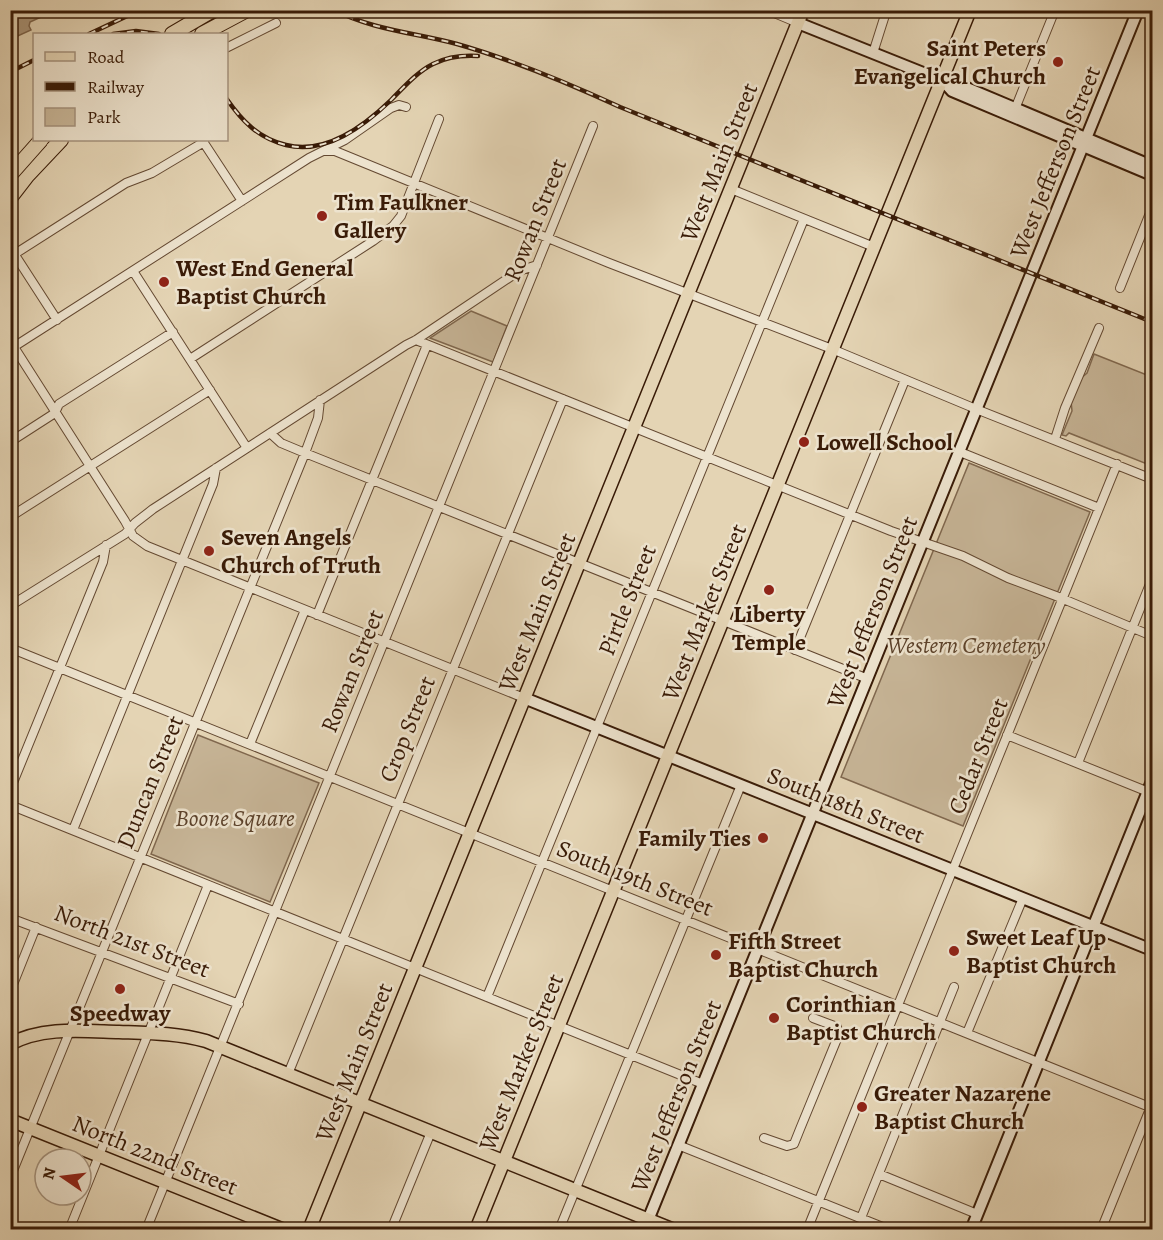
<svg xmlns="http://www.w3.org/2000/svg" width="1163" height="1240" font-family="Alegreya,serif">
<rect width="100%" height="100%" fill="#e4d4b4"/>
<filter id="stains"><feTurbulence type="fractalNoise" baseFrequency=".00333" numOctaves="4"/><feColorMatrix values="0 0 0 0 .2 0 0 0 0 .09 0 0 0 0 .02 0 0 0 .5 -.17"/></filter>
<radialGradient id="worn" r=".72"><stop offset=".6" stop-color="#630" stop-opacity="0"/><stop offset="1" stop-color="#630" stop-opacity=".3"/></radialGradient>
<!-- green -->
<path fill="#c7b597" stroke="#80684f" stroke-width="1.5" d="M 471,311 L 507,326 L 493,362 L 430,338 Z
M 1094,354 L 1152,377 L 1152,466 L 1069,433 L 1066,436 L 1062,435 L 1072,411 L 1071,401 L 1080,379 L 1087,373 Z
M 969,463 L 1090,512 L 963,826 L 841,777 Z
M 198,735 L 319,783 L 270,902 L 151,854 Z"/>
<!-- water -->
<path fill="#aa9579" stroke="#7d644b" stroke-width="1.5" d="M 10,11 L 11,10 L 54,11 L 30,22 L 29,26 L 31,30 L 11,39 Z"/>
<g fill="none" stroke-linecap="round" stroke-linejoin="round">
<!-- street casing -->
<g stroke="#644932" stroke-width="10">
<path id="street" d="M 767,10 L 798,23
M 226,48 L 276,23
M 873,53 L 886,12
M 1015,109 L 1055,10
M 202,140 L 242,201
M 324,151 L 335,151 L 609,263 L 832,349 L 976,409 L 1152,479
M 731,189 L 874,247
M 15,255 L 57,320
M 10,257 L 126,183 L 152,173 L 204,142
M 133,271 L 247,448
M 1120,288 L 1152,208
M 416,340 L 891,531 L 963,556 L 1008,578 L 1056,596 L 1152,636
M 14,347 L 125,521 L 133,536 L 147,546 L 524,698
M 12,348 L 309,158 L 345,140 L 391,108 L 399,105 L 406,107
M 190,359 L 373,241 L 393,226 L 401,216 L 439,119
M 270,433 L 281,443 L 305,453 L 868,679
M 1055,439 L 1065,408 L 1099,328
M 10,442 L 55,413 L 59,404 L 173,332
M 960,452 L 1099,508
M 10,517 L 210,390
M 10,606 L 125,534 L 135,523 L 153,509 L 406,345 L 416,340 L 519,271 L 537,265
M 317,615 L 427,345
M 10,648 L 1152,1108
M 795,650 L 905,380
M 1007,735 L 1151,793
M 250,744 L 305,610
M 1078,763 L 1152,579
M 10,790 L 103,562 L 106,545
M 10,805 L 703,1084
M 73,830 L 213,484 L 216,468
M 10,918 L 239,1004
M 10,992 L 36,927
M 487,997 L 804,219
M 967,1033 L 1023,898
M 288,1074 L 563,399
M 764,1138 L 787,1146 L 794,1144 L 800,1129 L 839,1034 L 837,1027 L 813,1018
M 678,1145 L 890,1230
M 879,1174 L 977,1214
M 10,1178 L 305,453 L 318,418 L 320,400
M 861,1218 L 954,987
M 69,1230 L 208,885
M 146,1230 L 593,126
M 391,1230 L 431,1132
M 559,1230 L 741,785
M 807,1230 L 1117,464
M 1101,1230 L 1152,1104"/>
</g>
<!-- secondary casing -->
<g stroke="#391b07" stroke-width="14">
<path id="secondary" d="M 798,23 L 943,81 L 955,83 L 1152,166
M 943,81 L 952,91 L 1152,175
M 524,698 L 1152,950
M 644,1230 L 1138,10
M 971,1230 L 1152,781"/>
</g>
<!-- primary casing -->
<g stroke="#391b07" stroke-width="15">
<path id="primary" d="M 10,1044 C 43,1026 84,1031 119,1032 C 149,1033 177,1033 206,1041 L 674,1230
M 10,1120 L 284,1230
M 309,1230 L 803,10
M 476,1230 L 970,10"/>
</g>
<!-- highway casing -->
<g stroke="#391b07" stroke-width="16">
<path id="highway" d="M 172,34 L 213,10
M 202,34 L 247,10
M 10,198 L 27,176 L 61,140"/>
</g>
<!-- street -->
<use href="#street" stroke="#ede3ce" stroke-width="8"/>
<!-- secondary -->
<use href="#secondary" stroke="#ede3ce" stroke-width="10"/>
<!-- primary -->
<use href="#primary" stroke="#e4d4b4" stroke-width="12"/>
<!-- highway -->
<use href="#highway" stroke="#e4d4b4" stroke-width="14"/>
<!-- rail casing -->
<g stroke="#391b07" stroke-width="4.5">
<path id="rail" d="M 334,10 C 373,30 416,33 457,44 C 513,60 568,83 620,107 L 1152,322
M 89,34 L 140,10
M 113,34 L 136,31 L 159,34
M 10,72 L 34,60
M 226,98 C 242,121 258,138 286,145 C 326,155 364,126 391,100 C 404,87 417,72 433,64 C 447,57 462,55 478,56"/>
</g>
<!-- rail -->
<use href="#rail" stroke="#ede3ce" stroke-width="2" stroke-dasharray="7" stroke-linecap="butt"/>
<!-- highway-bridge casing -->
<g stroke="#391b07" stroke-width="16" stroke-linecap="butt">
<path id="highway-bridge" d="M 10,175 L 41,140"/>
</g>
<!-- highway-bridge -->
<use href="#highway-bridge" stroke="#e4d4b4" stroke-width="14"/>
</g>
<!-- markers -->
<g fill="#8f2418" stroke="#ede3ce" stroke-width="2">
<circle cx="1058" cy="62" r="6"/>
<circle cx="322" cy="216" r="6"/>
<circle cx="164" cy="282" r="6"/>
<circle cx="804" cy="442" r="6"/>
<circle cx="209" cy="551" r="6"/>
<circle cx="769" cy="590" r="6"/>
<circle cx="763" cy="838" r="6"/>
<circle cx="954" cy="951" r="6"/>
<circle cx="716" cy="955" r="6"/>
<circle cx="120" cy="989" r="6"/>
<circle cx="774" cy="1018" r="6"/>
<circle cx="862" cy="1107" r="6"/>
</g>
<g text-anchor="middle" dominant-baseline="central" stroke-width="5" stroke-linejoin="round" paint-order="stroke">
<!-- poi labels -->
<g font-size="24" font-weight="bold" fill="#391b07" stroke="#ede3ce" text-anchor="start">
<text x="1046" y="48" text-anchor="end">Saint Peters<tspan x="1046" dy="28">Evangelical Church</tspan></text>
<text x="334" y="202">Tim Faulkner<tspan x="334" dy="28">Gallery</tspan></text>
<text x="176" y="268">West End General<tspan x="176" dy="28">Baptist Church</tspan></text>
<text x="816" y="442">Lowell School</text>
<text x="221" y="537">Seven Angels<tspan x="221" dy="28">Church of Truth</tspan></text>
<text x="769" y="614" text-anchor="middle">Liberty<tspan x="769" dy="28">Temple</tspan></text>
<text x="751" y="838" text-anchor="end">Family Ties</text>
<text x="966" y="937">Sweet Leaf Up<tspan x="966" dy="28">Baptist Church</tspan></text>
<text x="728" y="941">Fifth Street<tspan x="728" dy="28">Baptist Church</tspan></text>
<text x="786" y="1004">Corinthian<tspan x="786" dy="28">Baptist Church</tspan></text>
<text x="120" y="1013" text-anchor="middle">Speedway</text>
<text x="874" y="1093">Greater Nazarene<tspan x="874" dy="28">Baptist Church</tspan></text>
</g>
<!-- street labels -->
<g font-size="24" fill="#391b07" stroke="#ede3ce">
<text transform="translate(719 162) rotate(-68)">West Main Street</text>
<text transform="translate(1055 162) rotate(-68)">West Jefferson Street</text>
<text transform="translate(535 220) rotate(-68)">Rowan Street</text>
<text transform="translate(627 600) rotate(-68)">Pirtle Street</text>
<text transform="translate(537 612) rotate(-68)">West Main Street</text>
<text transform="translate(704 612) rotate(-68)">West Market Street</text>
<text transform="translate(872 612) rotate(-68)">West Jefferson Street</text>
<text transform="translate(352 671) rotate(-68)">Rowan Street</text>
<text transform="translate(407 729) rotate(-68)">Crop Street</text>
<text transform="translate(978 756) rotate(-68)">Cedar Street</text>
<text transform="translate(150 782) rotate(-68)">Duncan Street</text>
<text transform="translate(846 805) rotate(22)">South 18th Street</text>
<text transform="translate(635 878) rotate(22)">South 19th Street</text>
<text transform="translate(132 941) rotate(21)">North 21st Street</text>
<text transform="translate(354 1062) rotate(-68)">West Main Street</text>
<text transform="translate(521 1062) rotate(-68)">West Market Street</text>
<text transform="translate(676 1096) rotate(-68)">West Jefferson Street</text>
<text transform="translate(155 1155) rotate(22)">North 22nd Street</text>
</g>
<!-- park labels -->
<g font-size="24" font-style="italic" fill="#5c422b" stroke="#ede3ce">
<text x="966" y="645">Western Cemetery</text>
<text x="235" y="818">Boone Square</text>
</g>
</g>
<!-- margin -->
<rect width="1163" height="1240" fill="none" stroke="#e4d4b4" stroke-width="36"/>
<rect x="12" y="12" width="1139" height="1216" fill="none" stroke="#391b07" stroke-width="3"/>
<rect x="18" y="18" width="1127" height="1204" fill="none" stroke="#391b07" stroke-width="1.5"/>
<!-- legend -->
<rect x="33" y="33" width="195" height="108" fill="#ede3ce" stroke="#a5937e" stroke-width="1.5"/>
<rect x="45" y="52" width="30" height="9" fill="#e4d4b4" stroke="#a5937e" stroke-width="1.5"/>
<text x="87" y="63" font-size="18" fill="#391b07">Road</text>
<rect x="45" y="82" width="30" height="9" fill="#391b07" stroke="#a5937e" stroke-width="1.5"/>
<text x="87" y="93" font-size="18" fill="#391b07">Railway</text>
<rect x="45" y="108" width="30" height="18" fill="#c7b597" stroke="#a5937e" stroke-width="1.5"/>
<text x="87" y="123" font-size="18" fill="#391b07">Park</text>
<!-- north arrow -->
<g transform="translate(63 1177) rotate(284)"><circle r="28" fill="#ede3ce" stroke="#a5937e" stroke-width="1.5"/>
<path d="M0-4.5L10 22L0 15L-10 22Z" fill="#8f2418"/>
<text y="-9" font-size="16" font-weight="bold" text-anchor="middle" fill="#391b07">N</text>
</g>
<rect width="100%" height="100%" filter="url(#stains)"/>
<rect width="100%" height="100%" fill="url(#worn)"/>
</svg>
